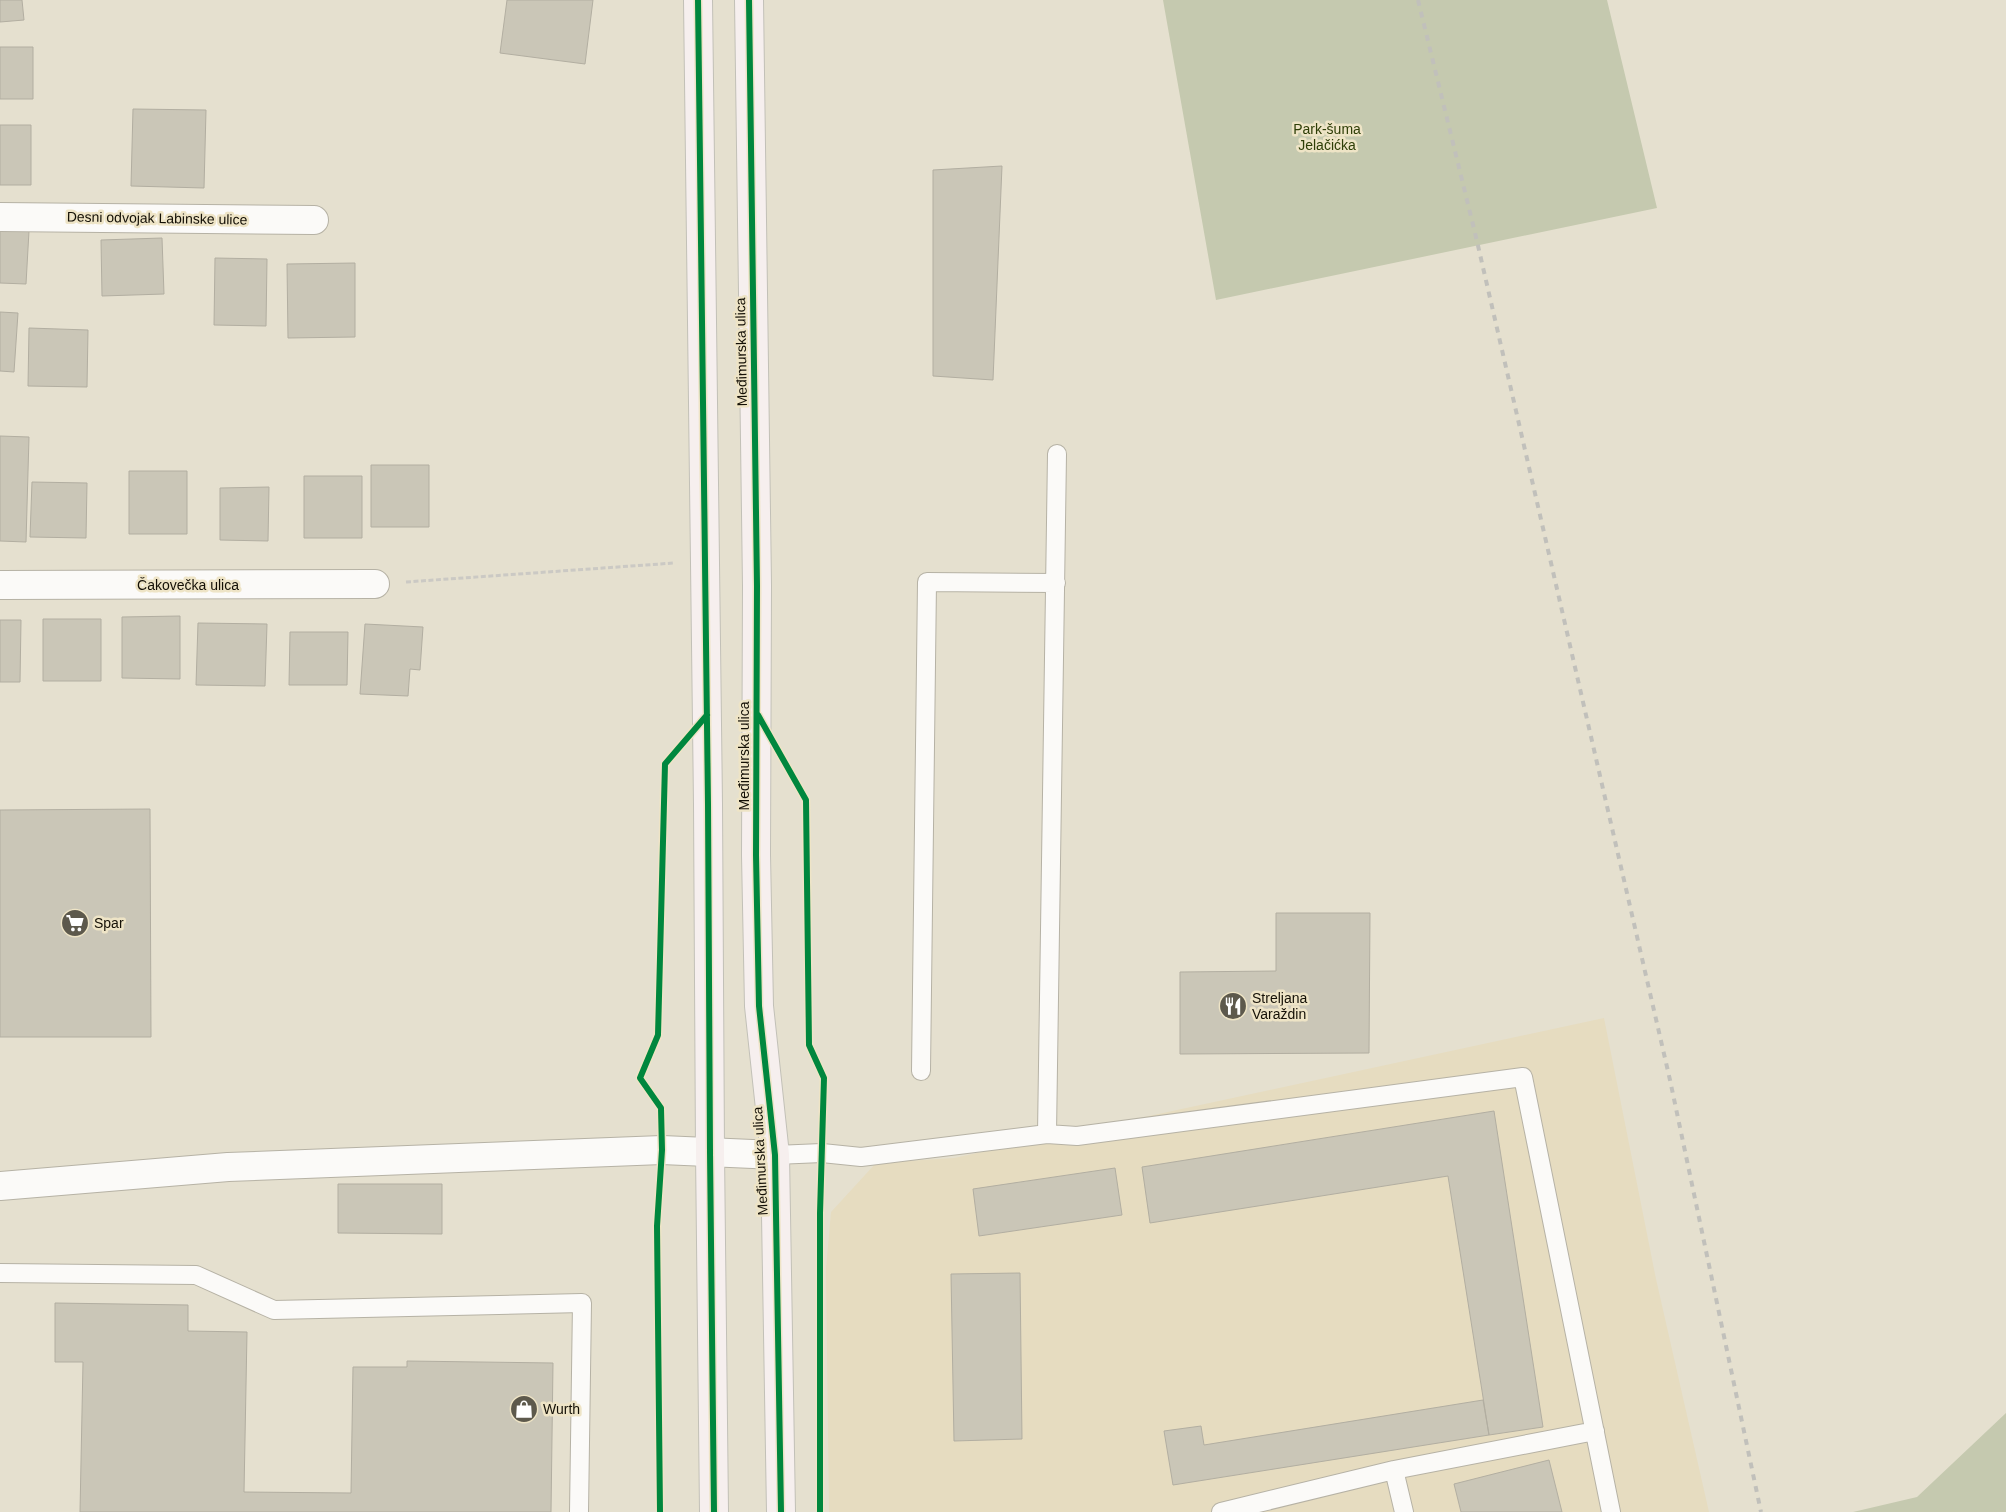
<svg xmlns="http://www.w3.org/2000/svg" width="2006" height="1512" font-family="Arial,sans-serif">
<rect width="100%" height="100%" fill="#e5e0cf"/>
<!-- built -->
<path fill="#e6dcc0" d="M 1604,1018 L 1656,1279 L 1709,1512 L 829,1512 L 826,1269 L 831,1212 L 876,1163 L 954,1158 Z"/>
<!-- forest -->
<path fill="#c5c9af" d="M 1163,0 L 1607,0 L 1657,208 L 1216,300 Z
M 2006,1413 L 2006,1512 L 1853,1512 L 1917,1497 Z"/>
<!-- building -->
<path fill="#cac6b7" stroke="#b2aea1" d="M 0,0 L 22,0 L 24,20 L 0,22 Z
M 507,0 L 593,0 L 585,64 L 500,53 Z
M 0,47 L 33,47 L 33,99 L 0,99 Z
M 133,109 L 206,110 L 204,188 L 131,186 Z
M 0,125 L 31,125 L 31,185 L 0,185 Z
M 1002,166 L 993,380 L 933,376 L 933,170 Z
M 0,230 L 29,231 L 26,284 L 0,283 Z
M 162,238 L 164,294 L 102,296 L 101,240 Z
M 215,258 L 267,259 L 266,326 L 214,325 Z
M 355,263 L 355,337 L 288,338 L 287,264 Z
M 0,312 L 18,313 L 14,372 L 0,371 Z
M 29,328 L 88,330 L 87,387 L 28,386 Z
M 0,436 L 29,437 L 26,542 L 0,541 Z
M 371,465 L 429,465 L 429,527 L 371,527 Z
M 129,471 L 187,471 L 187,534 L 129,534 Z
M 304,476 L 362,476 L 362,538 L 304,538 Z
M 32,482 L 87,483 L 86,538 L 30,537 Z
M 269,487 L 268,541 L 220,540 L 220,488 Z
M 180,616 L 180,679 L 122,678 L 122,617 Z
M 43,619 L 101,619 L 101,681 L 43,681 Z
M 0,620 L 21,620 L 20,682 L 0,682 Z
M 198,623 L 267,624 L 265,686 L 196,685 Z
M 365,624 L 423,627 L 420,670 L 410,669 L 408,696 L 360,694 Z
M 290,632 L 348,632 L 347,685 L 289,685 Z
M 150,809 L 151,1037 L 0,1037 L 0,810 Z
M 1276,913 L 1370,913 L 1369,1053 L 1180,1054 L 1180,972 L 1276,971 Z
M 1494,1111 L 1543,1427 L 1489,1435 L 1448,1176 L 1150,1223 L 1142,1167 Z
M 1115,1168 L 1122,1215 L 979,1236 L 973,1189 Z
M 338,1184 L 442,1184 L 442,1234 L 338,1233 Z
M 1020,1273 L 1022,1439 L 954,1441 L 951,1274 Z
M 55,1303 L 188,1305 L 188,1331 L 247,1332 L 244,1492 L 351,1493 L 353,1367 L 407,1367 L 407,1361 L 553,1363 L 551,1512 L 80,1512 L 83,1362 L 55,1362 Z
M 1483,1400 L 1489,1435 L 1173,1485 L 1164,1431 L 1201,1426 L 1204,1445 Z
M 1549,1460 L 1562,1512 L 1461,1512 L 1454,1484 Z"/>
<g fill="none" stroke-linecap="round" stroke-linejoin="round">
<!-- service casing -->
<g stroke="#b6b2a5" stroke-width="20">
<path id="service" d="M 921,1071 L 927,582 L 1056,583
M 1047,1134 L 1057,454
M 775,1155 L 822,1153 L 861,1157 L 1047,1134 L 1077,1136 L 1523,1077 L 1611,1512
M 0,1273 L 196,1275 L 274,1310 L 582,1303 L 579,1512
M 1394,1470 L 1404,1512
M 1221,1512 L 1394,1470 L 1595,1431"/>
</g>
<!-- minor casing -->
<g stroke="#b6b2a5" stroke-width="30">
<path id="minor" d="M 0,217 L 314,220
M 0,585 L 375,584
M 0,1186 L 228,1167 L 662,1150 L 775,1155"/>
</g>
<!-- primary casing -->
<g stroke="#c2c0b7" stroke-width="30">
<path id="primary" d="M 698,0 L 708,804 L 710,1152 L 714,1512
M 749,0 L 757,586 L 756,855 L 759,1006 L 775,1155 L 781,1512"/>
</g>
<!-- path -->
<path stroke="#cbc9c4" stroke-width="3" stroke-dasharray="5 2.5" stroke-linecap="butt" d="M 406,582 L 674,563"/>
<!-- service -->
<use href="#service" stroke="#fbfaf8" stroke-width="18"/>
<!-- minor -->
<use href="#minor" stroke="#fbfaf8" stroke-width="28"/>
<!-- primary -->
<use href="#primary" stroke="#f6efee" stroke-width="28"/>
<!-- rail -->
<path stroke="#c1c0bb" stroke-width="4" stroke-dasharray="6 6" stroke-linecap="butt" d="M 1418,0 L 1476,237 L 1670,1080 L 1761,1512"/>
<!-- cycleway casing -->
<g stroke="#eee4c6" stroke-width="9">
<path id="cycleway" d="M 698,0 L 708,804 L 710,1152 L 714,1512
M 749,0 L 757,586 L 756,855 L 759,1006 L 775,1155 L 781,1512
M 758,715 L 806,800 L 809,1045 L 824,1078 L 820,1213 L 820,1512
M 660,1512 L 657,1226 L 662,1150 L 661,1108 L 640,1078 L 658,1035 L 665,764 L 707,715"/>
</g>
<!-- cycleway -->
<use href="#cycleway" stroke="#00873e" stroke-width="6"/>
</g>
<!-- icons -->
<defs>
<g id="supermarket-disc" transform="scale(1.4375)"><circle r="9.5" fill="#5d594c" stroke="#eee4c6"/><path d="M-6-5.5h2.5l.6 2H6L4.5 2H-2.5L-4.4-4H-6ZM-1.5 3.2a1.3 1.3 0 1 0 .1 0ZM3 3.2a1.3 1.3 0 1 0 .1 0Z" fill="#fff"/></g>
<g id="restaurant-disc" transform="scale(1.4375)"><circle r="9.5" fill="#5d594c" stroke="#eee4c6"/><path d="M-5-6h1v4h1v-4h1v4h1v-4h1v5L-1.5 .5V6h-2V.5L-5-1ZM5-6V6H3V1.5H1.5Q1.5-4 5-6Z" fill="#fff"/></g>
<g id="shop-disc" transform="scale(1.4375)"><circle r="9.5" fill="#5d594c" stroke="#eee4c6"/><path d="M-5-2.5h2.3a2.7 3.5 0 0 1 5.4 0H5L5.5 6h-11ZM-1.5-2.5h3a1.5 2.3 0 0 0-3 0Z" fill="#fff"/></g>
</defs>
<g fill-rule="evenodd">
<use href="#supermarket-disc" x="75" y="923"/>
<use href="#restaurant-disc" x="1233" y="1006"/>
<use href="#shop-disc" x="524" y="1409"/>
</g>
<g text-anchor="middle" dominant-baseline="central" stroke-width="5" stroke-linejoin="round" paint-order="stroke">
<!-- park labels -->
<g font-size="14" fill="#2e3e07" stroke="#eee4c6">
<text x="1327" y="129">Park-šuma<tspan x="1327" dy="16">Jelačićka</tspan></text>
</g>
<!-- street labels -->
<g font-size="14" fill="#141006" stroke="#eee4c6">
<text transform="translate(157 218) rotate(1)">Desni odvojak Labinske ulice</text>
<text transform="translate(741 352) rotate(-91)">Međimurska ulica</text>
<text x="188" y="585">Čakovečka ulica</text>
<text transform="translate(744 756) rotate(-90)">Međimurska ulica</text>
<text transform="translate(760 1161) rotate(-93)">Međimurska ulica</text>
</g>
<!-- poi labels -->
<g font-size="14" fill="#141006" stroke="#eee4c6" text-anchor="start">
<text x="94" y="923">Spar</text>
<text x="1252" y="998">Streljana<tspan x="1252" dy="16">Varaždin</tspan></text>
<text x="543" y="1409">Wurth</text>
</g>
</g>
</svg>
